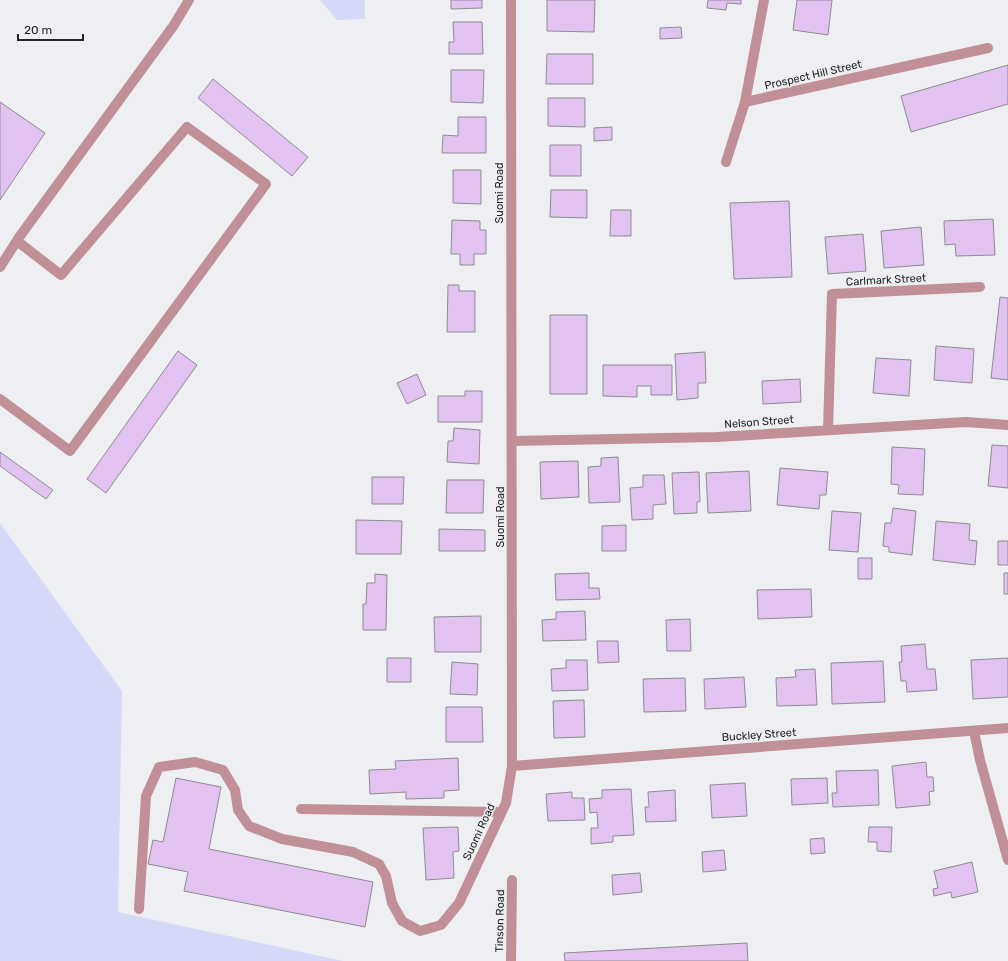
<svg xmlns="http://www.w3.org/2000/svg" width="1008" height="961" font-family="Rubik,sans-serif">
<rect width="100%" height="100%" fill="#eeeff3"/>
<!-- green -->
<path fill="#d6daf8" d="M 320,0 L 365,0 L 365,19 L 337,20 Z
M 0,523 L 122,691 L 118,912 L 343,961 L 0,961 Z"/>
<!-- building -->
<path fill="#e1c2f0" stroke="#8f8d91" d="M 451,0 L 482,0 L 482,8 L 451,9 Z
M 547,0 L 595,0 L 594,32 L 547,31 Z
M 708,0 L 741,0 L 741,4 L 727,3 L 726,10 L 707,8 Z
M 797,0 L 832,0 L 828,35 L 793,30 Z
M 453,22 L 482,22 L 483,54 L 449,54 L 449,42 L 454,42 Z
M 681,27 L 682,38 L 660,39 L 660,28 Z
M 547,54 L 593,54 L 593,84 L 546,84 Z
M 1008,65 L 1008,104 L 911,132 L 901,96 Z
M 451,70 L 484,70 L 483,103 L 451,102 Z
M 213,79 L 308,157 L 292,176 L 198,98 Z
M 548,98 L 585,98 L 585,127 L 548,126 Z
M 0,102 L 45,133 L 0,200 Z
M 458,117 L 486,117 L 486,153 L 442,153 L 443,135 L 458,136 Z
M 612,127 L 612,140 L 594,141 L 594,128 Z
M 550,145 L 581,145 L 581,176 L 550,176 Z
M 453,170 L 481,170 L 481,204 L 453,203 Z
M 551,190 L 587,190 L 587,218 L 550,217 Z
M 789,201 L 792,277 L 734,279 L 730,203 Z
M 611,210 L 631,210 L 631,236 L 610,236 Z
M 993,219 L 995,255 L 956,256 L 955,244 L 945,245 L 944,221 Z
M 452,220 L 480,221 L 480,230 L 486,230 L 486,254 L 474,254 L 474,265 L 460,265 L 460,254 L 451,254 Z
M 921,227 L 924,265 L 884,268 L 881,231 Z
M 863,234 L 866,271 L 828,274 L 825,237 Z
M 448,285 L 459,285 L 459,291 L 475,291 L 475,332 L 447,332 Z
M 1000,297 L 1008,298 L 1008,380 L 991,378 Z
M 550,315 L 587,315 L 587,394 L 550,394 Z
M 936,346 L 974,349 L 972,383 L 934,380 Z
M 178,351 L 197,365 L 106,493 L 87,479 Z
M 705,352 L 706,383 L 698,383 L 698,398 L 677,400 L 675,354 Z
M 876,358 L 911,360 L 909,396 L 873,393 Z
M 603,365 L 672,365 L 672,395 L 651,395 L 651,386 L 637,386 L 637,397 L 603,396 Z
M 417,374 L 426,395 L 407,404 L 397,383 Z
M 800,379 L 801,402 L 763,404 L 762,381 Z
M 465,391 L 482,391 L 482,422 L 438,422 L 438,396 L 465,396 Z
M 454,428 L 480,430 L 479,464 L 447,462 L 448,441 L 453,441 Z
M 992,445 L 1008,446 L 1008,488 L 988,486 Z
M 892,447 L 925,449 L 923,495 L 898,494 L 899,485 L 891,484 Z
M 0,452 L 53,490 L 46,499 L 0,466 Z
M 618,457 L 620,502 L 589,503 L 588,467 L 601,466 L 601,458 Z
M 578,461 L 579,497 L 541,499 L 540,462 Z
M 780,468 L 828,472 L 826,495 L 820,495 L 819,509 L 777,505 Z
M 749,471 L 751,511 L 708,513 L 706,473 Z
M 699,472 L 700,502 L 697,502 L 697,513 L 674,514 L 672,473 Z
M 643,475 L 664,475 L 666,504 L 653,505 L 653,519 L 632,520 L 630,488 L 643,487 Z
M 372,477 L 404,477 L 403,504 L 372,504 Z
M 447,480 L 484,480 L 483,513 L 446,513 Z
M 893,508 L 916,511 L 912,555 L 889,552 L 889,547 L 883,546 L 885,523 L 891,523 Z
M 832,511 L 861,513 L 858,552 L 829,550 Z
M 356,520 L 402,521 L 401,554 L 356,554 Z
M 936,521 L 970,524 L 969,540 L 977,541 L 975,565 L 933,560 Z
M 626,525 L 626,551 L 602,551 L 602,526 Z
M 439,529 L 485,530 L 485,551 L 439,551 Z
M 998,541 L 1008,541 L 1008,565 L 998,565 Z
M 858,558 L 872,558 L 872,579 L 858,579 Z
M 589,573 L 589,588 L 599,588 L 600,599 L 556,600 L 555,574 Z
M 1004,573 L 1008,573 L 1008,594 L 1004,594 Z
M 375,574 L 387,575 L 386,630 L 363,630 L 363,604 L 366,604 L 367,583 L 375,583 Z
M 811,589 L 812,617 L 758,619 L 757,590 Z
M 585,611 L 586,640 L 543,641 L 542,620 L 556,619 L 556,612 Z
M 481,616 L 481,652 L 435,652 L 434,617 Z
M 690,619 L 691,651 L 667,651 L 666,620 Z
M 597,641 L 618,641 L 619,662 L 598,663 Z
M 925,644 L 927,669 L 935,669 L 937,690 L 907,692 L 906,681 L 901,681 L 899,662 L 902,662 L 901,646 Z
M 387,658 L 411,658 L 411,682 L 387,682 Z
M 1008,658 L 1008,697 L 973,699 L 971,660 Z
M 566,660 L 587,660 L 588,690 L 552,691 L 551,669 L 566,668 Z
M 883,661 L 885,702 L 832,704 L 831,663 Z
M 452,662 L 478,664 L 477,695 L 450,694 Z
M 815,669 L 817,705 L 777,706 L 776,678 L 796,677 L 795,670 Z
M 744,677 L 746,707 L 705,709 L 704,679 Z
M 685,678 L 686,711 L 644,712 L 643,679 Z
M 584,700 L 585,737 L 554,738 L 553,701 Z
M 446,707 L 482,707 L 483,742 L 446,742 Z
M 458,758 L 459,790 L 444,791 L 444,798 L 406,799 L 406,792 L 370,794 L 369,770 L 396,769 L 395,761 Z
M 926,762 L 927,777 L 933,777 L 934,791 L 929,792 L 930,805 L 896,808 L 892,766 Z
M 878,770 L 879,805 L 833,807 L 832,793 L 837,793 L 836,771 Z
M 176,778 L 221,787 L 209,849 L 373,882 L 365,927 L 184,891 L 188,872 L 148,864 L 153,840 L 163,842 Z
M 827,778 L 828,803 L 792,805 L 791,779 Z
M 745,783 L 747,816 L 712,818 L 710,785 Z
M 631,789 L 634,835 L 613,836 L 613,842 L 591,844 L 591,828 L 598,828 L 597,812 L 590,813 L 589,799 L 602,798 L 602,790 Z
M 675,790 L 676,821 L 646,822 L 645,807 L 649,807 L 648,792 Z
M 572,792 L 572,798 L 584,798 L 585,820 L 548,821 L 546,794 Z
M 458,827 L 459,851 L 453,852 L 454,878 L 426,880 L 423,828 Z
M 869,827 L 892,827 L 891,852 L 877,851 L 877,842 L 868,842 Z
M 824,838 L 825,853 L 811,854 L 810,839 Z
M 724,850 L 726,870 L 703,872 L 702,852 Z
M 972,862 L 978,892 L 952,898 L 951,892 L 934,896 L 933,889 L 938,888 L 934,871 Z
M 640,873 L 642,892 L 613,895 L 612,875 Z
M 747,943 L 748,961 L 565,961 L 564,953 Z"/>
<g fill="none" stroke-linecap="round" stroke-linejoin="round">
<!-- lane -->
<path stroke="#c09096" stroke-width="10" d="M 0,267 L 20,236 L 174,25 L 189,0
M 0,399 L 70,451 L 266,184 L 187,127 L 61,275 L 17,241
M 301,809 L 501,812"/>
<!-- street -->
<path stroke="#c09096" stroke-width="10" d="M 745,102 L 988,48
M 726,162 L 745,102 L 764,0
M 828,430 L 832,294 L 980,287
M 512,441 L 717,437 L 966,422 L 1008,425
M 974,731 L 980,760 L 1008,860
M 512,766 L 1008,728
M 139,909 L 146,796 L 159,767 L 195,762 L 223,770 L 235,790 L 238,810 L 249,826 L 282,839 L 353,852 L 379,864 L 386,876 L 392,903 L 402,921 L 420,931 L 441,925 L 459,903 L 506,803 L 512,766 L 511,0
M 511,961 L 512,880"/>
</g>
<g text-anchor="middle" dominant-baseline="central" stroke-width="3" stroke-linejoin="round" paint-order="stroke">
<!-- street labels -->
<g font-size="11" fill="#242526" stroke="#eeeff3">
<text transform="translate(813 75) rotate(-13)">Prospect Hill Street</text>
<text transform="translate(499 193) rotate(-90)">Suomi Road</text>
<text transform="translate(886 280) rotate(-3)">Carlmark Street</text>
<text transform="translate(759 422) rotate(-4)">Nelson Street</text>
<text transform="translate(500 517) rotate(-90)">Suomi Road</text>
<text transform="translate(759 735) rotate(-4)">Buckley Street</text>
<text transform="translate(479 832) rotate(-65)">Suomi Road</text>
<text transform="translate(500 921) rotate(-89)">Tinson Road</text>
</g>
</g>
<!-- scale -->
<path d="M18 34v6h65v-6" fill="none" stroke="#242526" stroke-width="2"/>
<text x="24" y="34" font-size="12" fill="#242526" stroke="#eeeff3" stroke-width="3" paint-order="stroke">20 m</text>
</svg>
